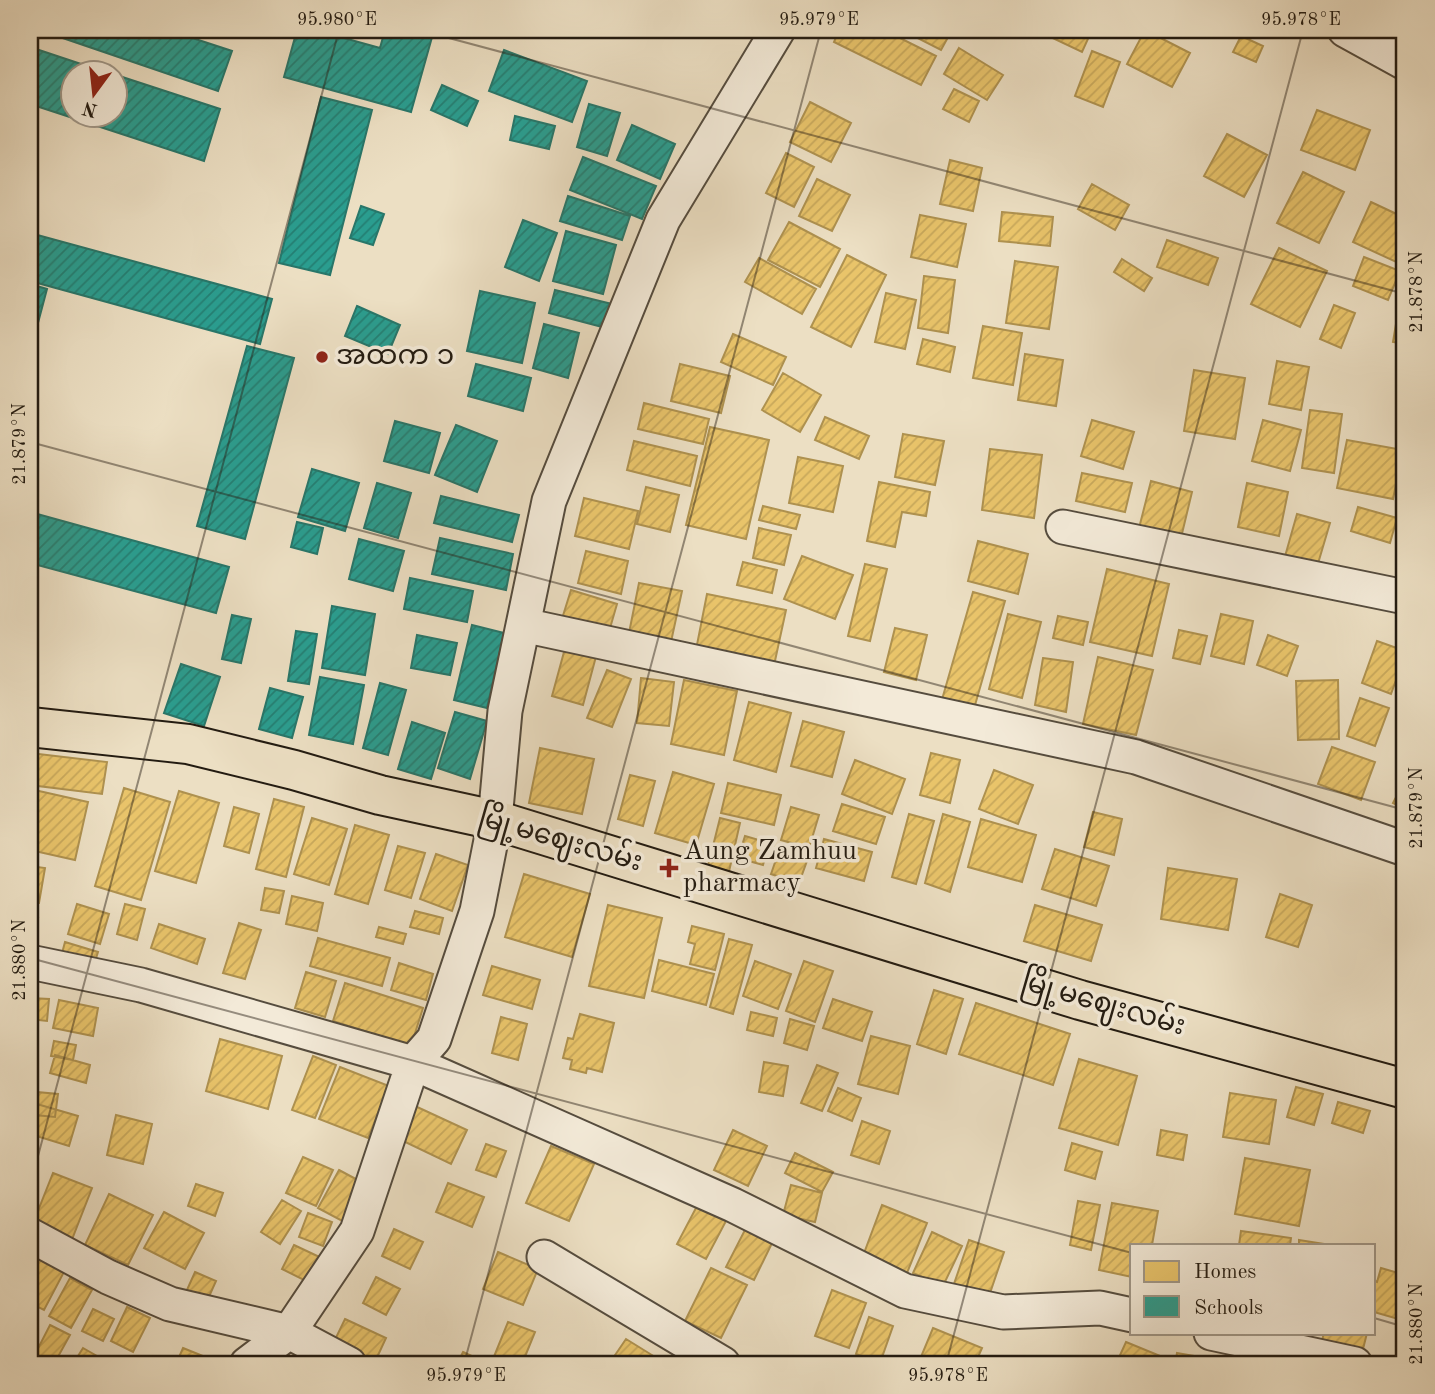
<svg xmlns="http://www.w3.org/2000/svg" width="1435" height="1394" font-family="'Old Standard TT','Noto Sans Myanmar',serif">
<defs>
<pattern id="homes-hatch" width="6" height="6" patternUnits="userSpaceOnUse" patternTransform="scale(1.75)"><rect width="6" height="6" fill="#e9c46a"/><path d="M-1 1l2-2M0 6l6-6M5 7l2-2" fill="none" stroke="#c8a85b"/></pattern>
<pattern id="schools-hatch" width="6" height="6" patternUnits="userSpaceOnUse" patternTransform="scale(1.75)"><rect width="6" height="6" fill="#2a9d8f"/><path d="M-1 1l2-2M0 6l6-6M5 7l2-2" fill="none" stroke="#247f73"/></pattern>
</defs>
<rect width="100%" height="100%" fill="#ecdfc3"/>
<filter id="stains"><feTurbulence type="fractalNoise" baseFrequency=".00286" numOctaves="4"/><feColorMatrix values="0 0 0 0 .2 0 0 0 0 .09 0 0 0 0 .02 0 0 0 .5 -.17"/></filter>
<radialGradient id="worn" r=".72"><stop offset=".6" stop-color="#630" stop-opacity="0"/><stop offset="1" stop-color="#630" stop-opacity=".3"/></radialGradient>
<!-- homes -->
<path fill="url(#homes-hatch)" stroke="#ae914f" stroke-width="2" d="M 839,30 L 884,30 L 936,56 L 921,85 L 834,42 Z
M 902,30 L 952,30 L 941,50 Z
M 1041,30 L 1092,30 L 1082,52 L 1040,32 Z
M 1145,30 L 1190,53 L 1172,87 L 1127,64 Z
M 1241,36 L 1263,46 L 1256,62 L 1233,52 Z
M 959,48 L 1003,75 L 987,100 L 944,74 Z
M 1092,51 L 1120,62 L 1103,107 L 1075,96 Z
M 954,89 L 979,101 L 969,122 L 943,109 Z
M 810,102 L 851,123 L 831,162 L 790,142 Z
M 1317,110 L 1370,130 L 1355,170 L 1301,150 Z
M 1227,134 L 1267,155 L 1244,197 L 1204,176 Z
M 786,153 L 814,167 L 794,207 L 766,193 Z
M 950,160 L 982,168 L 973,211 L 940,204 Z
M 1303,172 L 1344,192 L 1319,243 L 1277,223 Z
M 817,179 L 850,195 L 832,231 L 799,216 Z
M 1092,184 L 1129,205 L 1115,230 L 1078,209 Z
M 1371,202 L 1405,218 L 1405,266 L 1353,242 Z
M 1002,212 L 1053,217 L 1050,246 L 999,241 Z
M 920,215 L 966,224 L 957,267 L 911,257 Z
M 789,222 L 840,249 L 820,287 L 768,260 Z
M 1167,240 L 1218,258 L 1208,285 L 1157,267 Z
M 1279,248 L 1327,271 L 1300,327 L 1251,304 Z
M 847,255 L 886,275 L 851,347 L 811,327 Z
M 1364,257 L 1400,271 L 1388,300 L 1353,286 Z
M 759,258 L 816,289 L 802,314 L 745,282 Z
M 1122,259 L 1152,278 L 1144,291 L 1114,272 Z
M 1015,261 L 1058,267 L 1049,329 L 1006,323 Z
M 924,276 L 955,280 L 948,333 L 918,328 Z
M 886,293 L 916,300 L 905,349 L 875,342 Z
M 1334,305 L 1355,313 L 1341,348 L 1320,339 Z
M 1398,312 L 1405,313 L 1405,344 L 1393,342 Z
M 983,326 L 1022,333 L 1013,385 L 973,378 Z
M 733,334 L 786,357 L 773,385 L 721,362 Z
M 923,339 L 955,347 L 950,372 L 917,364 Z
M 1025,354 L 1063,360 L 1056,406 L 1018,400 Z
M 1277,361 L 1309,367 L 1301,410 L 1269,404 Z
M 680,364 L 730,376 L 721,413 L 671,401 Z
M 1194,370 L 1245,378 L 1235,439 L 1184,431 Z
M 783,373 L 821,395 L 800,432 L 762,410 Z
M 644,403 L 709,419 L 703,444 L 638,429 Z
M 1310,410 L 1342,414 L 1334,473 L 1302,468 Z
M 825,417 L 869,436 L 859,459 L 815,440 Z
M 1092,420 L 1134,432 L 1123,469 L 1081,456 Z
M 1263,420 L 1301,430 L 1290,471 L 1252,461 Z
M 710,427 L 769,440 L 746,539 L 686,525 Z
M 903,434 L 944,441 L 935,485 L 895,477 Z
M 1347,440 L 1403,450 L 1393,499 L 1337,488 Z
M 634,441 L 697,456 L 690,486 L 627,470 Z
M 990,449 L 1042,455 L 1034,518 L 982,510 Z
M 798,457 L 843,466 L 833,512 L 789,503 Z
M 1082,473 L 1132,483 L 1125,512 L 1076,501 Z
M 1151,481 L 1192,492 L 1179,546 L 1137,536 Z
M 879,482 L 930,492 L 926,516 L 902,512 L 895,547 L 867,541 Z
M 1247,483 L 1288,492 L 1279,536 L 1238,527 Z
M 646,487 L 679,495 L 670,532 L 637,524 Z
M 584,498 L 638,511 L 629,549 L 575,536 Z
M 763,506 L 800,515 L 796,529 L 759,520 Z
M 1358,507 L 1397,518 L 1390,543 L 1351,531 Z
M 1297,514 L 1330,523 L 1314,577 L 1282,567 Z
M 759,528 L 791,535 L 784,565 L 753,558 Z
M 978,541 L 1028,554 L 1018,594 L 968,581 Z
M 586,551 L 628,561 L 621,594 L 578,583 Z
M 802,556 L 853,575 L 835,619 L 784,599 Z
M 743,562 L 777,570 L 772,593 L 737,585 Z
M 865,564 L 887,569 L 870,641 L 848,636 Z
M 1107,569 L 1169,584 L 1152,656 L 1090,642 Z
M 639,583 L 682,591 L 669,651 L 627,643 Z
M 571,590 L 617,604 L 608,635 L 561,622 Z
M 973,592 L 1005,601 L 973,712 L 941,703 Z
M 707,594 L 786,610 L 773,670 L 695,655 Z
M 1008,614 L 1041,622 L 1022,698 L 989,689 Z
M 1221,614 L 1253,621 L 1244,664 L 1211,656 Z
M 1058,616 L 1088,622 L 1083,645 L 1053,638 Z
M 895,628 L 927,635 L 916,680 L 884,672 Z
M 1179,630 L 1207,636 L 1200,664 L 1173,658 Z
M 1268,635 L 1298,646 L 1287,676 L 1257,665 Z
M 567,641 L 598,649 L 583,705 L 552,696 Z
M 1377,641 L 1405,651 L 1405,655 L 1391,694 L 1362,683 Z
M 1098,657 L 1153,670 L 1136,735 L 1083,724 Z
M 1043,658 L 1073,662 L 1066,712 L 1035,705 Z
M 607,670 L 631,679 L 612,727 L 587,718 Z
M 641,678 L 674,682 L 669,726 L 637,723 Z
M 684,680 L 737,691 L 724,755 L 671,744 Z
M 1338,680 L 1339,739 L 1298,740 L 1296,681 Z
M 1360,698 L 1389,708 L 1375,746 L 1347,736 Z
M 749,702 L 791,713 L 776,772 L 734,760 Z
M 1401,711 L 1405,711 L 1405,729 L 1401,728 Z
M 803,721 L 844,732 L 832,777 L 791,766 Z
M 1332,747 L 1375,762 L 1361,800 L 1318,784 Z
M 540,748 L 594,759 L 582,814 L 529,803 Z
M 30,753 L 107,762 L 102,794 L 30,785 Z
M 931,753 L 960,760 L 950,803 L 920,795 Z
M 855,760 L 905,779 L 892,814 L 842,794 Z
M 994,770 L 1033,785 L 1018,824 L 979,809 Z
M 673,772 L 714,784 L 696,845 L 655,833 Z
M 630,775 L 655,781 L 643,826 L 618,819 Z
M 1405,780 L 1405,809 L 1393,803 Z
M 728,783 L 781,795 L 774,825 L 721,813 Z
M 124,788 L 170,802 L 141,900 L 95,886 Z
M 30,789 L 88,802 L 75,860 L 30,850 Z
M 179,791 L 219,803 L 196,883 L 155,871 Z
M 274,799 L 304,807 L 286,877 L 256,869 Z
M 842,804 L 885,817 L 876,844 L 833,831 Z
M 234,807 L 259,814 L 249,853 L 224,846 Z
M 791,807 L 819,815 L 809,848 L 781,840 Z
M 1093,812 L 1122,819 L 1114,855 L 1084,847 Z
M 909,814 L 934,821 L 916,884 L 892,877 Z
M 943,814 L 970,822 L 950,892 L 925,883 Z
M 312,818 L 347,829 L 329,885 L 294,874 Z
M 720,818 L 740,823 L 728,876 L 707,870 Z
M 981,819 L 1036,835 L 1022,882 L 968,867 Z
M 355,825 L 389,835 L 368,904 L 335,894 Z
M 745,836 L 769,843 L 763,865 L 738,858 Z
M 824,839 L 872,852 L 864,881 L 816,868 Z
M 398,846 L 425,853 L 411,898 L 385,890 Z
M 780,848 L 808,858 L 799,883 L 771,874 Z
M 1055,849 L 1109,866 L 1096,906 L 1042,889 Z
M 436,854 L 468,865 L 452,911 L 420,899 Z
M 30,866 L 45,868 L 39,903 L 30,902 Z
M 1168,868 L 1237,879 L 1228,930 L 1161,919 Z
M 524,874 L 590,894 L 572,957 L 505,937 Z
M 265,888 L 284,891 L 279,913 L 261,910 Z
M 1280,894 L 1312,905 L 1298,947 L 1266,937 Z
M 292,896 L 323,903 L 317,931 L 286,924 Z
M 77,904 L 109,914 L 100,944 L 68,934 Z
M 125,904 L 145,909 L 137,940 L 117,934 Z
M 608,905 L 662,918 L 644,998 L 589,986 Z
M 1035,905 L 1102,925 L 1091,961 L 1024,941 Z
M 415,911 L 443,918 L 439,934 L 410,927 Z
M 30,916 L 38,918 L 30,948 Z
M 239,923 L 261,930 L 245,979 L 223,973 Z
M 159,924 L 205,939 L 197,964 L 151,948 Z
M 692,926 L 724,934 L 715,970 L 690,964 L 695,944 L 688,942 Z
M 379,927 L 406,934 L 403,944 L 376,937 Z
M 318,938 L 390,958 L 382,986 L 310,966 Z
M 729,939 L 752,945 L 733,1014 L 710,1007 Z
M 65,942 L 98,952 L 93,968 L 61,957 Z
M 659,960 L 714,974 L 706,1005 L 652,991 Z
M 755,961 L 791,974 L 778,1009 L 743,996 Z
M 804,961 L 833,971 L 815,1022 L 786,1011 Z
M 399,963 L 433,974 L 426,1000 L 391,990 Z
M 492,966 L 540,980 L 532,1009 L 483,995 Z
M 306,972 L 336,981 L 325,1017 L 295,1008 Z
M 345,983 L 423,1008 L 411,1046 L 333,1021 Z
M 934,990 L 963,999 L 946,1054 L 917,1044 Z
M 30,998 L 49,999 L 47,1021 L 30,1019 Z
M 833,999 L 872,1012 L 862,1041 L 823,1028 Z
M 59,1000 L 98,1008 L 93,1036 L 53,1028 Z
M 976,1003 L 1070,1034 L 1053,1085 L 959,1054 Z
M 751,1012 L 777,1018 L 773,1036 L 747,1030 Z
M 580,1014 L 614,1023 L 602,1072 L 587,1068 L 586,1073 L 570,1069 L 572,1060 L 563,1058 L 568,1038 L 573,1039 Z
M 501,1017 L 527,1024 L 518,1060 L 492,1053 Z
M 790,1019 L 814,1026 L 807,1050 L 784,1043 Z
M 30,1027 L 34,1028 L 32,1059 L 30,1059 Z
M 871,1036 L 910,1046 L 898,1094 L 858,1084 Z
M 220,1039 L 282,1056 L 268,1109 L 206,1091 Z
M 54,1041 L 76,1045 L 73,1060 L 51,1056 Z
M 55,1055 L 90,1065 L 86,1083 L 50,1073 Z
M 313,1056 L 336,1065 L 315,1118 L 292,1110 Z
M 1079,1059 L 1137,1076 L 1118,1145 L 1059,1128 Z
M 764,1062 L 788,1066 L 783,1096 L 759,1092 Z
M 817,1065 L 838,1073 L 822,1111 L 801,1103 Z
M 340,1067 L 389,1086 L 368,1138 L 319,1119 Z
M 1296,1087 L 1323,1094 L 1314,1125 L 1287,1117 Z
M 838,1088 L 861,1098 L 852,1121 L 828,1111 Z
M 37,1092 L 58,1094 L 55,1117 L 35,1115 Z
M 1230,1093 L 1276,1100 L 1269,1144 L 1223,1137 Z
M 30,1102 L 78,1116 L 69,1146 L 30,1134 Z
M 1338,1102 L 1370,1111 L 1363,1133 L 1332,1123 Z
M 415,1106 L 467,1130 L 451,1164 L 399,1139 Z
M 116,1115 L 152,1124 L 143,1164 L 107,1155 Z
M 862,1121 L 890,1131 L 879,1164 L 851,1155 Z
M 733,1130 L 767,1146 L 748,1186 L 714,1170 Z
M 1161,1130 L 1187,1135 L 1183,1160 L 1157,1155 Z
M 1072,1143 L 1102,1152 L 1095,1179 L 1065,1170 Z
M 486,1144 L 506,1151 L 496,1177 L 476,1170 Z
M 551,1146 L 594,1164 L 569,1221 L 526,1203 Z
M 795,1153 L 833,1172 L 822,1192 L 785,1173 Z
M 303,1157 L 333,1170 L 316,1206 L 286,1193 Z
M 1245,1158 L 1310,1170 L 1299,1226 L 1235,1214 Z
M 339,1170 L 367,1185 L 346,1223 L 318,1208 Z
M 53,1173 L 92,1188 L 71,1242 L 32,1226 Z
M 448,1183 L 484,1197 L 472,1227 L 436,1212 Z
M 196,1184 L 223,1193 L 215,1216 L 188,1206 Z
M 791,1185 L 822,1193 L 815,1222 L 783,1215 Z
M 109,1194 L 153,1215 L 128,1265 L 85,1245 Z
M 282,1200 L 301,1211 L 280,1244 L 261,1232 Z
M 1078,1201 L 1100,1205 L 1091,1250 L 1070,1245 Z
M 1112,1203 L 1158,1211 L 1152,1245 L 1132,1245 L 1132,1277 L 1099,1270 Z
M 882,1205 L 927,1223 L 907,1273 L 863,1256 Z
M 697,1206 L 726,1221 L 706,1259 L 677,1244 Z
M 164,1212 L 204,1233 L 185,1269 L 144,1248 Z
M 308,1213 L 332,1222 L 323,1246 L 299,1237 Z
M 748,1224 L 775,1237 L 754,1280 L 726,1267 Z
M 394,1229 L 423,1242 L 410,1269 L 382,1256 Z
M 1241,1231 L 1291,1238 L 1290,1245 L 1239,1245 Z
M 932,1232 L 962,1246 L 943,1286 L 913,1273 Z
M 969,1240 L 1004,1252 L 989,1296 L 954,1284 Z
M 1299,1240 L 1325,1244 L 1325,1245 L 1299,1245 Z
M 294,1245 L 328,1261 L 316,1286 L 282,1269 Z
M 30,1248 L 66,1268 L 44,1310 L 30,1303 Z
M 498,1252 L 538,1269 L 523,1305 L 483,1289 Z
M 711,1268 L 747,1285 L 721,1338 L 685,1321 Z
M 1381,1268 L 1405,1275 L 1402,1288 L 1405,1289 L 1405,1321 L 1374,1312 L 1374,1281 L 1377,1282 Z
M 195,1272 L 216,1281 L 203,1310 L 182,1301 Z
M 376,1277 L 400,1289 L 386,1315 L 363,1303 Z
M 70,1278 L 92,1290 L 71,1328 L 49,1316 Z
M 832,1290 L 866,1303 L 849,1348 L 815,1336 Z
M 127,1307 L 150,1318 L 133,1352 L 111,1341 Z
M 93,1309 L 114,1319 L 103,1341 L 82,1331 Z
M 869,1317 L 893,1326 L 880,1363 L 856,1354 Z
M 345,1319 L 386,1338 L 374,1364 L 356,1364 L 329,1352 Z
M 508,1322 L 535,1332 L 522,1364 L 505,1364 L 493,1359 Z
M 50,1325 L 70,1335 L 54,1364 L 30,1364 Z
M 933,1328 L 982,1348 L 975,1364 L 918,1364 Z
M 1324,1333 L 1367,1333 L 1361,1357 L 1320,1348 Z
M 626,1339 L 660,1360 L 658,1364 L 609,1364 Z
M 1126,1342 L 1170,1360 L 1168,1364 L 1116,1364 Z
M 83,1348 L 111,1364 L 73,1364 Z
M 183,1348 L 208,1358 L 205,1364 L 176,1364 Z
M 463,1352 L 489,1364 L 457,1364 Z
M 1177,1353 L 1234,1363 L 1233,1364 L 1175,1364 Z"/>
<!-- schools -->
<path fill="url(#schools-hatch)" stroke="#287669" stroke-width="2" d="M 59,30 L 168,30 L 232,51 L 218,91 L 57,36 Z
M 297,30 L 315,30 L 380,48 L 385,30 L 434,30 L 411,112 L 284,77 Z
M 33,48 L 111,74 L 74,74 L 74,116 L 116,116 L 116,75 L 220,109 L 204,161 L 30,104 L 30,59 Z
M 504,50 L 587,81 L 572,122 L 489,91 Z
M 442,85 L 478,101 L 467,126 L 431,110 Z
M 321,97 L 372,110 L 330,275 L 279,263 Z
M 589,104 L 620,113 L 607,156 L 577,147 Z
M 515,116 L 555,126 L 549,149 L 510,140 Z
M 632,125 L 675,144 L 660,179 L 617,160 Z
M 583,157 L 656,186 L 642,219 L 570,190 Z
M 568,196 L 630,216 L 622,240 L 560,221 Z
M 361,206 L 384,214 L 373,245 L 350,238 Z
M 523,220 L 557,233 L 539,281 L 505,267 Z
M 566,231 L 616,245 L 603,294 L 553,281 Z
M 30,233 L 272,299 L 260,344 L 30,281 Z
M 30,284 L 47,289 L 30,353 Z
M 555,290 L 612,304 L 606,328 L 549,313 Z
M 480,291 L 535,303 L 522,363 L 467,351 Z
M 357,306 L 400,325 L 388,354 L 345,336 Z
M 544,324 L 579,333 L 568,378 L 533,368 Z
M 247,346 L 294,358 L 245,539 L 197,526 Z
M 476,364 L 531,378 L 523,411 L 468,396 Z
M 395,421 L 440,433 L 429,473 L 384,461 Z
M 456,425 L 497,441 L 477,492 L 435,475 Z
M 312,469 L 359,483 L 345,531 L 298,517 Z
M 377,483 L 411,493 L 398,538 L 364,528 Z
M 441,496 L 519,515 L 512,542 L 434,523 Z
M 30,512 L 229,567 L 216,613 L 30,563 Z
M 297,522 L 323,528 L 317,554 L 291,547 Z
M 440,538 L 513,554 L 506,590 L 432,574 Z
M 359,539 L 404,551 L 393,591 L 349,579 Z
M 410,578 L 473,591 L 467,622 L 404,609 Z
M 332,606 L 375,614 L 365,675 L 322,668 Z
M 232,615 L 251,619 L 241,663 L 222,659 Z
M 472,625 L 504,633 L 487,708 L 454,700 Z
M 296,631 L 317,634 L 309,684 L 288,681 Z
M 417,635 L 457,643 L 450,675 L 411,668 Z
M 181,664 L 220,677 L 204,726 L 164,713 Z
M 320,677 L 364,685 L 353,744 L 309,735 Z
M 380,683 L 406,690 L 388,755 L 363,748 Z
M 270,688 L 303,697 L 292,738 L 259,729 Z
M 455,712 L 487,721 L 470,779 L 438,768 Z
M 412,722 L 445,733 L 431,779 L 398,769 Z"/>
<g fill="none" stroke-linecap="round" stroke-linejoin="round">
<!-- minor casing -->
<g stroke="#554c3e" stroke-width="37">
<path id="minor" d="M 1345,30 L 1405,63
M 1063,527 L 1405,597
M 523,625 L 1136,757 L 1405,849
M 30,962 L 141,985 L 413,1063 L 733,1205 L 905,1291 L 1003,1312 L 1100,1308 L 1132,1315
M 30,1235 L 108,1277 L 170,1304 L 289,1332 L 349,1364
M 544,1257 L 723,1364
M 1211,1333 L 1355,1364
M 247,1364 L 289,1332 L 357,1231 L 413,1063 L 434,1039 L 477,911 L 495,820 L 505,711 L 549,501 L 663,220 L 778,30"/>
</g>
<!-- major casing -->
<g stroke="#231b11" stroke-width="42">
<path id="major" d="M 30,727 L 188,744 L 294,770 L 380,795 L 495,820 L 1080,1000 L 1405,1089"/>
</g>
<!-- minor -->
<use href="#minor" stroke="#f3ead8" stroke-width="33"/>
<!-- major -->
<use href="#major" stroke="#ecdfc3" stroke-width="38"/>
</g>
<!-- ticks -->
<path fill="none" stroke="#231b11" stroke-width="2" stroke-opacity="0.45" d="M 419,30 L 1405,294M 30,442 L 1405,810M 30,958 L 1132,1253M 30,1186 L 339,30M 1374,1318 L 1405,1327M 464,1364 L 821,30M 946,1364 L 1303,30"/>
<!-- markers -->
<g fill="#8f2418" stroke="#f3ead8" stroke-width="2.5">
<circle cx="322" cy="357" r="7"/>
<path d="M665.5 857.5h7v7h7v7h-7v7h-7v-7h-7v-7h7z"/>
</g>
<g text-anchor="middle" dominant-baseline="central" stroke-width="7" stroke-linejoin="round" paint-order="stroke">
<!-- poi labels -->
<g font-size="28" fill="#231b11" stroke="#f3ead8" text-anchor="start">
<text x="336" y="357">အထက ၁</text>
<text x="683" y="852">Aung Zamhuu<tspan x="683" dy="32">pharmacy</tspan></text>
</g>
<!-- street labels -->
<g font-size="28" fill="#231b11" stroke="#f3ead8">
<text transform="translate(560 841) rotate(16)">မြို့မဈေးလမ်း</text>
<text transform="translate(1103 1005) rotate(16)">မြို့မဈေးလမ်း</text>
</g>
</g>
<!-- margin -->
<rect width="1435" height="1394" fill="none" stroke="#ecdfc3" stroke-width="77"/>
<!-- legend -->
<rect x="1130" y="1244" width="245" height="91" fill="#f3ead8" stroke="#a09788" stroke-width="2"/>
<rect x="1144" y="1261" width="35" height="21" fill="#e9c46a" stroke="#a09788" stroke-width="2"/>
<text x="1194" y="1278" font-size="21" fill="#231b11">Homes</text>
<rect x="1144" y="1296" width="35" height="21" fill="#2a9d8f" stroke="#a09788" stroke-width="2"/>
<text x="1194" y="1314" font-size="21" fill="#231b11">Schools</text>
<!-- north arrow -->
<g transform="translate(94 94) rotate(195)"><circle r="33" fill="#f3ead8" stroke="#a09788" stroke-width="2"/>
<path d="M0-5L12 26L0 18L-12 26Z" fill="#8f2418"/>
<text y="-10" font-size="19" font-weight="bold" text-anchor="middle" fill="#231b11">N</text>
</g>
<rect x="38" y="38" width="1358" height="1318" fill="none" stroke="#231b11" stroke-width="2.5"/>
<g font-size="18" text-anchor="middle" fill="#231b11">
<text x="337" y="25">95.980°E</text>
<text x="819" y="25">95.979°E</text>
<text x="1301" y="25">95.978°E</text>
<text transform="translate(1416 292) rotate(-90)" y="6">21.878°N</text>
<text transform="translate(19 444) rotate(-90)" y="6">21.879°N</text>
<text transform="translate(1416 808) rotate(-90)" y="6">21.879°N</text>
<text transform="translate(19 960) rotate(-90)" y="6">21.880°N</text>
<text transform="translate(1416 1324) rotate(-90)" y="6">21.880°N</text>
<text x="466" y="1381">95.979°E</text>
<text x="948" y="1381">95.978°E</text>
</g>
<rect width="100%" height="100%" filter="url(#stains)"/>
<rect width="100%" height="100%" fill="url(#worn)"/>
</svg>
